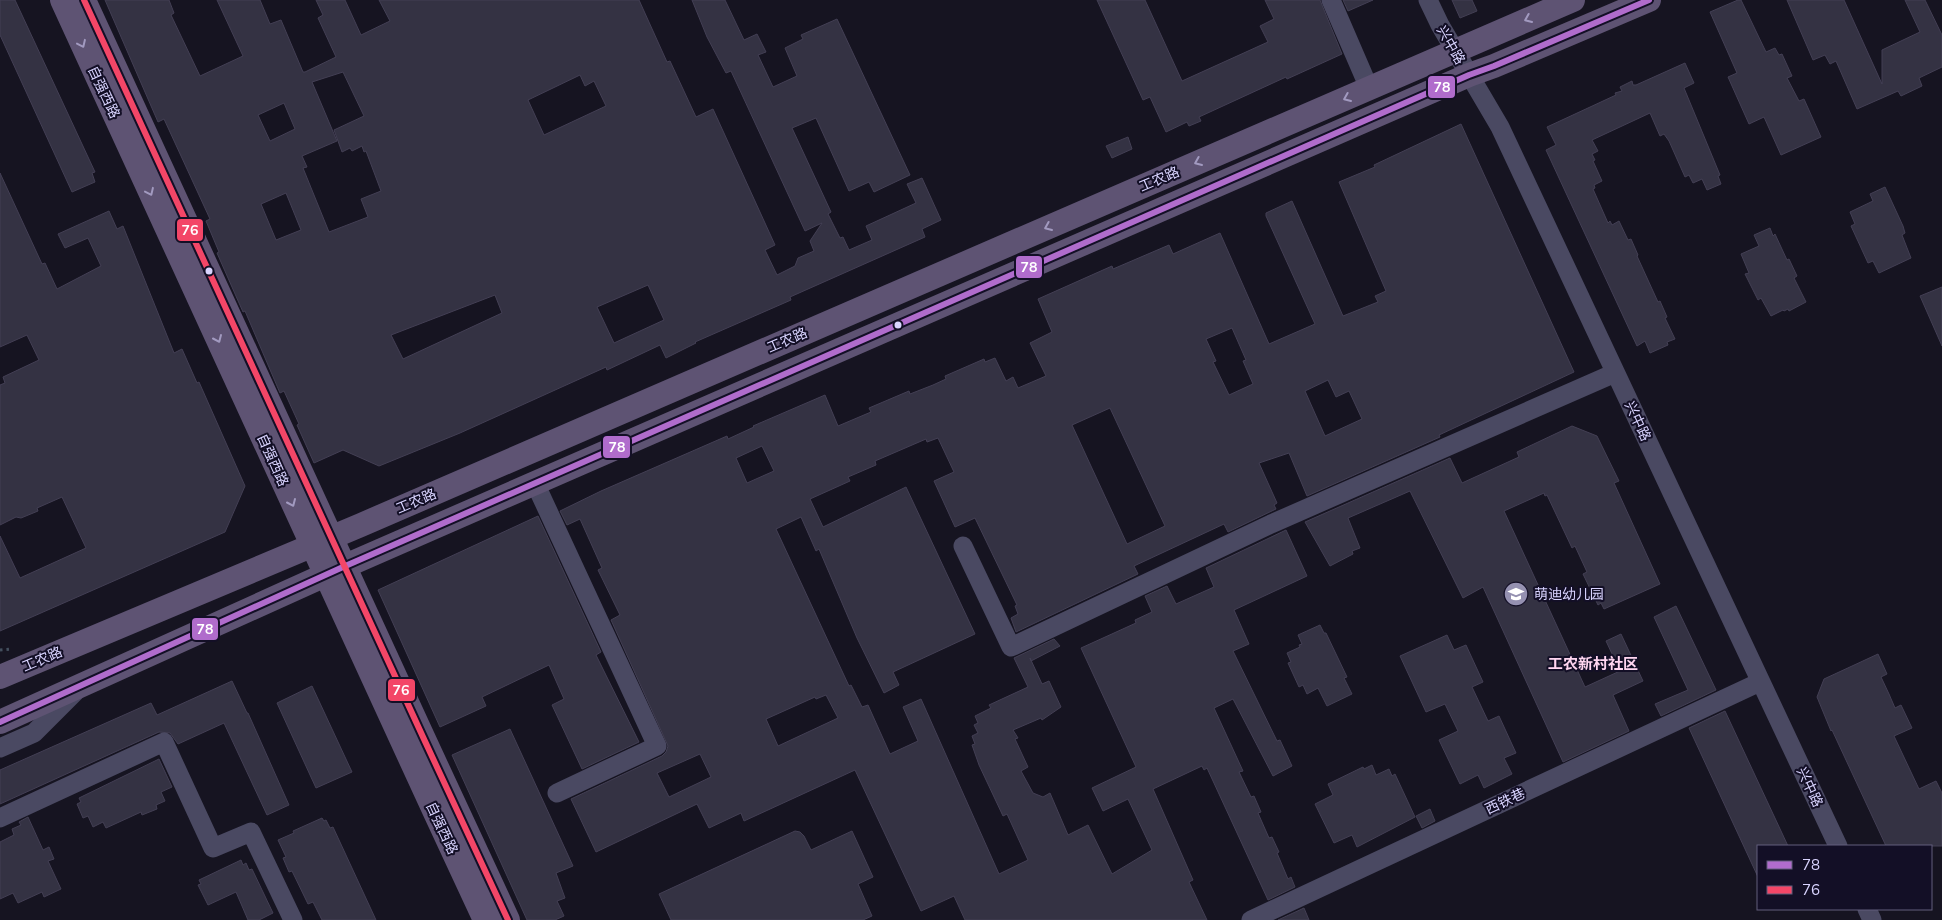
<svg xmlns="http://www.w3.org/2000/svg" width="1942" height="920" font-family="Mulish,'Noto Sans SC',sans-serif">
<rect width="100%" height="100%" fill="#161421"/>
<!-- building -->
<path fill="#343243" stroke="#433f54" fill-rule="evenodd" d="M 0,0 L 15,0 L 95,172 L 92,173 L 95,182 L 72,192 L 0,35 Z
M 105,0 L 169,0 L 174,13 L 171,15 L 200,76 L 243,56 L 217,0 L 260,0 L 270,24 L 281,20 L 303,72 L 305,72 L 336,57 L 318,18 L 323,15 L 316,0 L 345,0 L 361,35 L 390,21 L 379,0 L 639,0 L 667,62 L 670,61 L 696,117 L 713,109 L 775,245 L 765,250 L 777,275 L 795,266 L 798,258 L 814,251 L 810,241 L 822,223 L 805,231 L 731,71 L 726,73 L 707,37 L 692,0 L 725,0 L 744,40 L 757,34 L 766,52 L 758,55 L 773,87 L 797,76 L 785,48 L 803,39 L 801,35 L 837,19 L 910,175 L 874,192 L 869,182 L 849,191 L 816,118 L 792,128 L 831,212 L 828,214 L 840,238 L 843,237 L 849,250 L 872,240 L 866,226 L 916,203 L 907,184 L 922,178 L 941,220 L 922,229 L 925,237 L 790,297 L 791,300 L 695,342 L 696,343 L 666,358 L 660,345 L 607,370 L 606,367 L 460,433 L 379,466 L 343,450 L 314,463 L 297,425 L 299,424 L 284,391 L 280,393 L 245,311 L 243,312 L 217,253 L 219,252 L 206,221 L 210,219 L 164,119 L 158,122 ZM 343,72 L 364,116 L 334,130 L 342,152 L 350,148 L 352,151 L 362,146 L 364,152 L 366,151 L 381,191 L 361,199 L 368,217 L 329,232 L 303,168 L 307,167 L 302,156 L 337,141 L 312,82 ZM 580,75 L 585,86 L 594,81 L 606,106 L 544,135 L 528,100 ZM 284,103 L 295,129 L 270,141 L 258,115 ZM 286,193 L 301,230 L 276,240 L 261,204 ZM 648,285 L 664,320 L 614,343 L 597,307 ZM 495,295 L 502,313 L 403,359 L 391,335 Z
M 1097,0 L 1145,0 L 1182,81 L 1268,42 L 1260,26 L 1274,19 L 1265,0 L 1320,0 L 1342,54 L 1287,79 L 1286,77 L 1199,117 L 1201,121 L 1189,126 L 1187,122 L 1166,132 L 1150,97 L 1143,100 Z
M 1343,0 L 1373,0 L 1348,11 Z
M 1452,0 L 1472,0 L 1477,11 L 1460,18 Z
M 1738,0 L 1741,0 L 1766,52 L 1775,48 L 1779,55 L 1782,54 L 1792,76 L 1787,78 L 1799,101 L 1804,99 L 1821,137 L 1781,155 L 1764,117 L 1749,124 L 1728,77 L 1737,73 L 1710,12 Z
M 1787,0 L 1844,0 L 1882,84 L 1882,50 L 1920,32 L 1905,0 L 1925,0 L 1942,35 L 1942,67 L 1919,78 L 1922,86 L 1901,96 L 1898,91 L 1857,109 L 1836,61 L 1830,64 L 1825,55 L 1813,60 Z
M 1685,63 L 1694,83 L 1684,88 L 1720,175 L 1718,176 L 1721,184 L 1707,190 L 1702,179 L 1693,183 L 1689,175 L 1685,177 L 1669,141 L 1664,134 L 1660,136 L 1650,113 L 1592,140 L 1598,151 L 1592,154 L 1595,160 L 1593,161 L 1602,181 L 1594,185 L 1595,188 L 1593,189 L 1608,223 L 1610,221 L 1612,225 L 1619,221 L 1628,240 L 1631,239 L 1638,255 L 1637,256 L 1658,302 L 1660,301 L 1667,317 L 1665,318 L 1675,339 L 1667,342 L 1668,345 L 1650,353 L 1645,341 L 1637,346 L 1546,150 L 1556,145 L 1547,127 L 1616,95 L 1615,93 L 1622,91 L 1620,87 L 1632,81 L 1633,85 L 1636,85 Z
M 1461,124 L 1574,372 L 1439,435 L 1440,437 L 1307,496 L 1289,453 L 1259,463 L 1277,503 L 1274,505 L 1276,509 L 1228,532 L 1224,524 L 1134,566 L 1138,574 L 1016,632 L 1011,618 L 1018,614 L 1015,606 L 1017,605 L 975,518 L 955,527 L 934,481 L 954,472 L 938,438 L 927,442 L 926,439 L 875,461 L 876,465 L 848,477 L 850,481 L 810,499 L 823,527 L 906,487 L 975,634 L 893,672 L 899,685 L 884,693 L 857,638 L 819,549 L 816,551 L 801,517 L 776,529 L 849,686 L 851,685 L 862,707 L 868,705 L 890,754 L 918,741 L 903,707 L 921,699 L 999,874 L 1028,860 L 1007,814 L 1003,816 L 979,765 L 972,745 L 975,744 L 972,736 L 978,733 L 974,725 L 978,723 L 975,716 L 991,708 L 989,705 L 1028,687 L 1014,658 L 1054,639 L 1060,646 L 1031,661 L 1030,658 L 1042,684 L 1049,681 L 1061,707 L 1042,720 L 1041,718 L 1013,730 L 1018,738 L 1015,739 L 1028,767 L 1021,771 L 1033,793 L 1043,797 L 1050,793 L 1068,835 L 1088,825 L 1112,874 L 1152,850 L 1128,799 L 1103,811 L 1092,788 L 1136,767 L 1081,648 L 1136,623 L 1135,620 L 1152,612 L 1145,596 L 1167,586 L 1176,604 L 1214,587 L 1206,568 L 1286,530 L 1307,576 L 1234,610 L 1249,644 L 1233,651 L 1277,741 L 1280,740 L 1292,766 L 1273,776 L 1233,699 L 1214,708 L 1243,771 L 1239,772 L 1251,797 L 1254,796 L 1261,812 L 1258,813 L 1269,838 L 1272,837 L 1279,852 L 1277,853 L 1288,879 L 1291,877 L 1295,887 L 1268,900 L 1207,768 L 1204,770 L 1202,766 L 1153,789 L 1193,880 L 1189,882 L 1207,920 L 965,920 L 954,896 L 921,911 L 855,770 L 744,821 L 741,813 L 709,828 L 697,804 L 596,852 L 571,799 L 662,756 L 666,752 L 668,746 L 611,620 L 620,615 L 598,570 L 602,568 L 580,519 L 567,525 L 560,511 L 601,491 L 727,436 L 728,439 L 754,427 L 753,426 L 825,395 L 838,426 L 871,412 L 869,408 L 909,391 L 910,394 L 933,385 L 946,379 L 945,376 L 984,359 L 985,362 L 995,358 L 1006,381 L 1013,377 L 1018,388 L 1046,376 L 1030,343 L 1052,332 L 1038,299 L 1112,266 L 1113,269 L 1169,245 L 1173,254 L 1220,233 L 1269,344 L 1315,324 L 1266,216 L 1266,213 L 1292,201 L 1343,316 L 1378,302 L 1375,296 L 1386,291 L 1339,182 L 1375,167 L 1374,165 ZM 1232,328 L 1246,360 L 1243,361 L 1253,384 L 1229,395 L 1213,362 L 1216,361 L 1206,339 ZM 1328,380 L 1336,397 L 1349,391 L 1362,419 L 1325,436 L 1305,391 ZM 1110,408 L 1165,526 L 1127,544 L 1072,425 ZM 762,446 L 774,471 L 747,483 L 736,458 ZM 826,695 L 838,718 L 778,746 L 766,719 L 815,697 L 816,699 ZM 700,754 L 711,777 L 669,797 L 657,773 Z
M 1128,137 L 1132,149 L 1112,158 L 1106,146 Z
M 0,173 L 42,264 L 45,263 L 57,289 L 101,266 L 88,238 L 65,248 L 58,234 L 109,211 L 117,229 L 123,226 L 174,353 L 182,349 L 197,383 L 199,382 L 245,486 L 225,532 L 0,631 L 0,536 L 20,578 L 86,548 L 62,497 L 37,508 L 38,511 L 21,518 L 16,517 L 0,525 L 0,385 L 5,383 L 3,377 L 39,360 L 27,335 L 0,347 Z
M 1885,187 L 1903,226 L 1905,233 L 1902,235 L 1911,258 L 1879,273 L 1873,261 L 1868,263 L 1851,226 L 1855,224 L 1850,212 L 1873,201 L 1870,194 Z
M 1770,228 L 1773,236 L 1775,234 L 1787,260 L 1789,259 L 1797,276 L 1794,278 L 1806,302 L 1789,311 L 1788,309 L 1784,311 L 1783,310 L 1771,316 L 1761,298 L 1758,300 L 1745,274 L 1749,273 L 1741,254 L 1759,246 L 1754,235 Z
M 1942,287 L 1942,346 L 1920,296 Z
M 1572,426 L 1597,436 L 1619,481 L 1614,483 L 1660,584 L 1604,609 L 1601,603 L 1598,605 L 1583,574 L 1587,572 L 1575,546 L 1572,548 L 1547,495 L 1545,496 L 1544,493 L 1504,511 L 1585,687 L 1620,671 L 1606,641 L 1621,634 L 1643,681 L 1613,695 L 1629,731 L 1563,762 L 1483,587 L 1463,598 L 1410,491 L 1348,518 L 1360,548 L 1352,551 L 1353,554 L 1330,566 L 1305,522 L 1450,458 L 1462,483 L 1519,457 L 1517,452 Z
M 538,516 L 601,652 L 596,655 L 639,742 L 582,769 L 552,705 L 564,699 L 549,665 L 482,697 L 486,706 L 440,727 L 378,590 Z
M 1676,606 L 1716,690 L 1661,716 L 1655,704 L 1688,690 L 1654,617 Z
M 1320,625 L 1324,633 L 1326,633 L 1347,677 L 1344,678 L 1352,694 L 1327,706 L 1318,688 L 1307,694 L 1303,685 L 1299,687 L 1288,663 L 1291,662 L 1287,653 L 1300,647 L 1299,645 L 1302,644 L 1298,635 Z
M 1447,635 L 1454,650 L 1466,645 L 1483,682 L 1472,687 L 1488,721 L 1499,716 L 1516,753 L 1504,758 L 1512,774 L 1484,788 L 1478,775 L 1460,784 L 1439,740 L 1458,731 L 1445,704 L 1426,712 L 1400,656 Z
M 1878,654 L 1887,674 L 1881,677 L 1889,694 L 1895,708 L 1901,705 L 1912,728 L 1894,736 L 1919,789 L 1936,781 L 1942,793 L 1942,846 L 1886,846 L 1832,730 L 1831,731 L 1817,697 L 1824,679 Z
M 232,681 L 247,713 L 248,713 L 289,805 L 267,815 L 224,723 L 178,744 L 170,733 L 159,732 L 0,804 L 0,770 L 151,703 L 157,715 Z
M 312,686 L 352,772 L 316,788 L 277,703 Z
M 1725,711 L 1788,846 L 1758,846 L 1758,877 L 1689,728 Z
M 510,729 L 573,866 L 556,873 L 565,898 L 557,901 L 564,916 L 555,920 L 527,920 L 452,755 Z
M 159,759 L 172,787 L 161,792 L 165,801 L 156,805 L 157,809 L 142,815 L 141,812 L 106,828 L 103,822 L 93,827 L 88,816 L 83,818 L 77,804 L 81,802 L 79,798 Z
M 1372,765 L 1376,775 L 1389,769 L 1392,776 L 1395,774 L 1415,817 L 1357,847 L 1352,835 L 1334,843 L 1315,804 L 1333,795 L 1328,784 L 1363,767 L 1364,769 Z
M 1430,809 L 1435,821 L 1422,828 L 1416,816 Z
M 28,817 L 43,850 L 49,847 L 54,859 L 48,861 L 61,889 L 44,897 L 42,892 L 18,903 L 13,893 L 0,899 L 0,842 L 14,835 L 12,829 L 21,825 L 19,822 Z
M 322,818 L 324,821 L 326,820 L 330,828 L 333,827 L 376,920 L 322,920 L 313,902 L 308,904 L 292,871 L 289,872 L 283,858 L 286,857 L 278,840 L 294,833 L 293,831 Z
M 795,831 L 800,832 L 804,836 L 811,850 L 852,831 L 873,877 L 858,884 L 872,916 L 863,920 L 671,920 L 659,894 Z
M 241,860 L 243,865 L 246,863 L 249,870 L 252,869 L 273,913 L 259,920 L 248,920 L 236,892 L 208,905 L 198,885 L 201,884 L 199,880 Z
M 1304,908 L 1309,920 L 1278,920 Z"/>
<g fill="none" stroke-linecap="round" stroke-linejoin="round">
<!-- path -->
<path stroke="#44505f" stroke-width="3" stroke-dasharray="2.5 4" stroke-linecap="butt" d="M 0,650 L 11,649"/>
<!-- minor -->
<path stroke="#4a4962" stroke-width="19" d="M 1331,0 L 1369,88
M 1428,0 L 1440,25 L 1500,127 L 1838,846
M 535,483 L 657,746 L 557,793
M 963,546 L 1011,647 L 1271,524 L 1615,373
M 0,748 L 34,733 L 75,692
M 0,818 L 164,742 L 213,848 L 251,832 L 293,920
M 1867,909 L 1872,920
M 1251,920 L 1760,682"/>
<!-- major -->
<path stroke="#5e5373" stroke-width="24" d="M 62,0 C 203,306 342,614 485,920
M 84,0 C 226,306 365,614 508,920
M 0,677 L 361,525 L 1573,0
M 0,722 L 343,567 L 1469,75 L 1494,66 L 1649,0"/>
<!-- bus-1 casing -->
<g stroke="#130f26" stroke-width="10">
<path id="bus-1" d="M 0,722 L 343,567 L 1469,75 L 1494,66 L 1649,0"/>
</g>
<!-- bus-2 casing -->
<g stroke="#130f26" stroke-width="10">
<path id="bus-2" d="M 84,0 C 226,306 365,614 508,920"/>
</g>
<!-- bus-1 -->
<use href="#bus-1" stroke="#b06ccc" stroke-width="6"/>
<!-- bus-2 -->
<use href="#bus-2" stroke="#f34667" stroke-width="6"/>
</g>
<!-- one-way arrows -->
<defs><path id="oneway-chevron" d="M-2-3.5L2.5 0L-2 3.5" fill="none" stroke-width="1.6" stroke-linecap="round" stroke-linejoin="round" transform="scale(1.25)"/></defs>
<g stroke="#a29ac0">
<use href="#oneway-chevron" transform="translate(1528 19) rotate(157)"/>
<use href="#oneway-chevron" transform="translate(82 44) rotate(65)"/>
<use href="#oneway-chevron" transform="translate(1347 98) rotate(157)"/>
<use href="#oneway-chevron" transform="translate(1198 162) rotate(157)"/>
<use href="#oneway-chevron" transform="translate(150 192) rotate(65)"/>
<use href="#oneway-chevron" transform="translate(1048 227) rotate(157)"/>
<use href="#oneway-chevron" transform="translate(218 339) rotate(66)"/>
<use href="#oneway-chevron" transform="translate(292 503) rotate(66)"/>
</g>
<!-- icons -->
<defs>
<g id="school-disc" transform="scale(1.25)"><circle r="9.5" fill="#9591b1" stroke="#130f26"/><path d="M0-5L7-2L0 1L-7-2ZM-4 1L0 2.5L4 1V4Q0 6-4 4Z" fill="#fff"/></g>
</defs>
<g fill-rule="evenodd">
<use href="#school-disc" x="1516" y="594"/>
</g>
<!-- markers -->
<g fill="#d9d4ff" stroke="#130f26" stroke-width="2">
<circle cx="209" cy="271" r="4.5"/>
<circle cx="898" cy="325" r="4.5"/>
</g>
<g text-anchor="middle" dominant-baseline="central" stroke-width="4" stroke-linejoin="round" paint-order="stroke">
<!-- street labels -->
<g font-size="14" fill="#d9d4ff" stroke="#130f26">
<text transform="translate(1451 45) rotate(60)">兴中路</text>
<text transform="translate(104 92) rotate(65)">自强西路</text>
<text transform="translate(1159 179) rotate(-23)">工农路</text>
<text transform="translate(787 340) rotate(-23)">工农路</text>
<text transform="translate(1638 421) rotate(65)">兴中路</text>
<text transform="translate(273 460) rotate(66)">自强西路</text>
<text transform="translate(416 501) rotate(-23)">工农路</text>
<text transform="translate(42 659) rotate(-23)">工农路</text>
<text transform="translate(1810 787) rotate(65)">兴中路</text>
<text transform="translate(1505 801) rotate(-25)">西铁巷</text>
<text transform="translate(442 828) rotate(65)">自强西路</text>
</g>
<!-- poi labels -->
<g font-size="14" fill="#d9d4ff" stroke="#130f26" text-anchor="start">
<text x="1534" y="594">萌迪幼儿园</text>
</g>
<!-- neighbourhood labels -->
<g font-size="15" font-weight="bold" fill="#ffd6f0" stroke="#130f26">
<text x="1593" y="663">工农新村社区</text>
</g>
</g>
<g stroke="#130f26" stroke-width="2">
<rect x="1427" y="75" width="29" height="24" rx="5" fill="#b06ccc"/>
<rect x="176" y="218" width="28" height="24" rx="5" fill="#f34667"/>
<rect x="1015" y="255" width="28" height="24" rx="5" fill="#b06ccc"/>
<rect x="602" y="435" width="29" height="24" rx="5" fill="#b06ccc"/>
<rect x="191" y="617" width="28" height="24" rx="5" fill="#b06ccc"/>
<rect x="387" y="678" width="29" height="24" rx="5" fill="#f34667"/>
</g>
<g font-size="14" text-anchor="middle" font-weight="bold" fill="#fff">
<text x="1442" y="92">78</text>
<text x="190" y="235">76</text>
<text x="1029" y="272">78</text>
<text x="617" y="452">78</text>
<text x="205" y="634">78</text>
<text x="401" y="695">76</text>
</g>
<!-- legend -->
<rect x="1757" y="845" width="175" height="65" fill="#130f26" stroke="#625e7d"/>
<rect x="1767" y="861" width="25" height="8" fill="#b06ccc" stroke="#625e7d"/>
<text x="1802" y="870" font-size="15" fill="#d9d4ff">78</text>
<rect x="1767" y="886" width="25" height="8" fill="#f34667" stroke="#625e7d"/>
<text x="1802" y="895" font-size="15" fill="#d9d4ff">76</text>
</svg>
